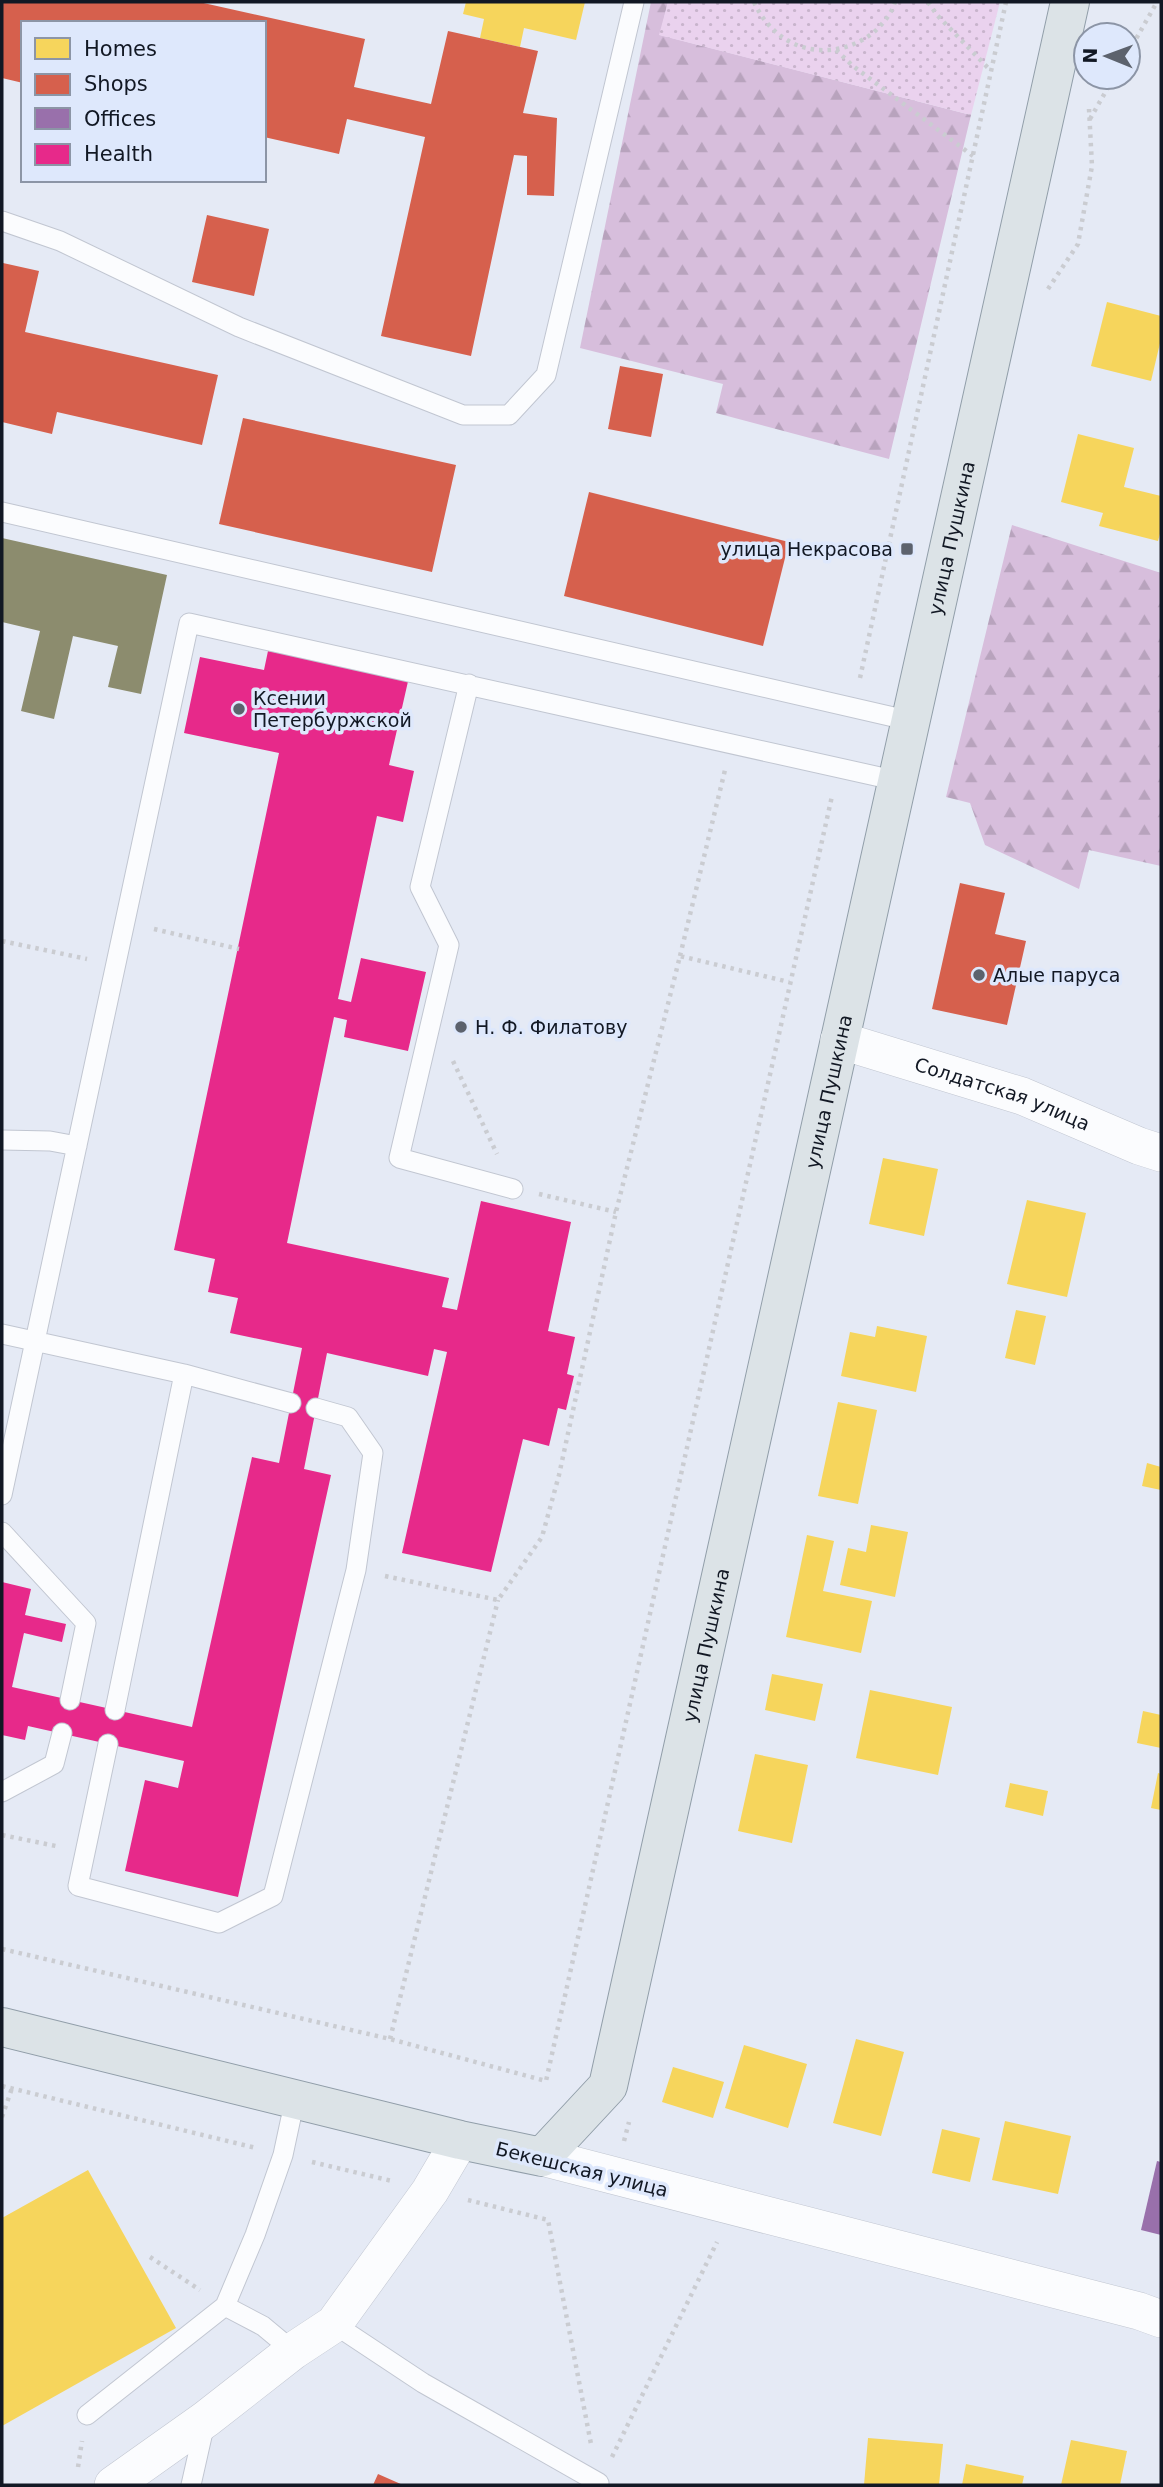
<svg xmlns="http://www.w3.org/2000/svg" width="1163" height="2487" font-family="'DejaVu Sans',sans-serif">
<defs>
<pattern id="forest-firs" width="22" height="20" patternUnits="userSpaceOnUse" patternTransform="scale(1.75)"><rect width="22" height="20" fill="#d7bedc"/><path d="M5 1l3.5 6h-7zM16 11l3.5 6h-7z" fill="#b8a3bd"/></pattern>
<pattern id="park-dots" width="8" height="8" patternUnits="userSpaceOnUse" patternTransform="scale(1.75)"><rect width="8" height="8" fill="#ead2ee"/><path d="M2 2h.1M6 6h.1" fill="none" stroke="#c8b4cc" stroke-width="1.8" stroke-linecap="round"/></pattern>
</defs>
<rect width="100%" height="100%" fill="#e5eaf5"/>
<!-- forest -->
<path fill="url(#forest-firs)" d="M 651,2 L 668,2 L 660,35 L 971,115 L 889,459 L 716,413 L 723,384 L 580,348 Z
M 1012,525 L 1161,573 L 1161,866 L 1089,850 L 1079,889 L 985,845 L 970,803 L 946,797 Z"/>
<!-- park -->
<path fill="url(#park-dots)" d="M 668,2 L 1000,2 L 971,115 L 659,35 Z"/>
<!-- homes -->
<path fill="#f6d55c" d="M 466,2 L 585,2 L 576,40 L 524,28 L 520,47 L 480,38 L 484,19 L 463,14 Z
M 1107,302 L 1161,316 L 1161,339 L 1151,381 L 1091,366 Z
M 1078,434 L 1134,448 L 1124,487 L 1161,496 L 1161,530 L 1158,541 L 1099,526 L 1103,513 L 1061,502 Z
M 883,1158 L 938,1169 L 924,1236 L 869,1224 Z
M 1027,1200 L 1086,1213 L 1067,1297 L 1007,1284 Z
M 1016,1310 L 1046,1316 L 1035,1365 L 1005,1358 Z
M 877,1326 L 927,1336 L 916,1392 L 841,1376 L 850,1332 L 875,1337 Z
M 838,1402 L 877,1410 L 858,1504 L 818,1496 Z
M 1147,1463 L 1161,1467 L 1161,1490 L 1142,1486 Z
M 871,1525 L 908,1532 L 895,1597 L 840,1585 L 848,1548 L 866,1552 Z
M 807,1535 L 834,1541 L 823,1591 L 872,1601 L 861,1653 L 786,1637 Z
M 772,1674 L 823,1684 L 815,1721 L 765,1710 Z
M 870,1690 L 952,1707 L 938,1775 L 856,1758 Z
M 1143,1711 L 1161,1715 L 1161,1748 L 1137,1743 Z
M 755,1754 L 808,1765 L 792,1843 L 738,1831 Z
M 1158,1773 L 1161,1774 L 1161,1810 L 1151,1808 Z
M 1010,1783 L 1048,1791 L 1043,1816 L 1005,1807 Z
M 856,2039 L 904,2052 L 881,2136 L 833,2123 Z
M 744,2045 L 807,2064 L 788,2128 L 725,2108 Z
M 673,2067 L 724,2082 L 713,2118 L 662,2102 Z
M 1005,2121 L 1071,2136 L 1058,2194 L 992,2180 Z
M 942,2129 L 980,2138 L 970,2182 L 932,2173 Z
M 88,2170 L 176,2328 L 2,2426 L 2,2218 Z
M 868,2438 L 943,2444 L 939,2485 L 864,2485 Z
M 1071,2440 L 1127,2451 L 1120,2485 L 1061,2485 Z
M 966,2464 L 1024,2476 L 1022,2485 L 962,2485 Z"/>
<!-- shops -->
<path fill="#d6604d" d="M 2,2 L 199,2 L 365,39 L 354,87 L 431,104 L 448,31 L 538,51 L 523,113 L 557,118 L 554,196 L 527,195 L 527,156 L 514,155 L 471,356 L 381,336 L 425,137 L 347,119 L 339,154 L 264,137 L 264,23 L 23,23 L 23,83 L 2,78 Z
M 207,215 L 269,229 L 254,296 L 192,282 Z
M 3,263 L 39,271 L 25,332 L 218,375 L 202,445 L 57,412 L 52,434 L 2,422 Z
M 620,366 L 663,374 L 651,437 L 608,429 Z
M 243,418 L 456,465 L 432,572 L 219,524 Z
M 589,492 L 789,542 L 763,646 L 564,596 Z
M 960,883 L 1005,893 L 995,934 L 1026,941 L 1007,1025 L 932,1009 Z
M 378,2474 L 403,2485 L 373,2485 Z"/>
<!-- offices -->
<path fill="#9970ab" d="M 1157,2161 L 1161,2162 L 1161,2235 L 1141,2230 Z"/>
<!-- health -->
<path fill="#e7298a" d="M 268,651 L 409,677 L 389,765 L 414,771 L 403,822 L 377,816 L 338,999 L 351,1002 L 361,958 L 426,972 L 408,1051 L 344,1037 L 347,1020 L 334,1017 L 287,1243 L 449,1278 L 442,1307 L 457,1310 L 481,1201 L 571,1222 L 548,1331 L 575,1337 L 567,1374 L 574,1376 L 566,1410 L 558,1408 L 549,1446 L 523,1439 L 491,1572 L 402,1553 L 447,1352 L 434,1349 L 428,1376 L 327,1353 L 304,1469 L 331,1475 L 238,1897 L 125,1871 L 145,1780 L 178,1788 L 184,1761 L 28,1726 L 25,1740 L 2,1735 L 2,1582 L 31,1589 L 25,1615 L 66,1624 L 62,1642 L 24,1633 L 12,1687 L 192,1727 L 252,1457 L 279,1463 L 302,1348 L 230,1333 L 238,1298 L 208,1292 L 215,1259 L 174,1250 L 279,753 L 184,733 L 200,657 L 264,670 Z"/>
<!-- industry -->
<path fill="#8c8c6e" d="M 2,538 L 167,575 L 141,694 L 108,687 L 118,646 L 73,636 L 54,719 L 21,711 L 40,631 L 2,622 Z"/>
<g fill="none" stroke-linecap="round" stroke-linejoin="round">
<!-- service casing -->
<g stroke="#c1c6d1" stroke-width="21">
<path id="service" d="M 2,221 L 60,241 L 239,327 L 463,415 L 509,415 L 546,375 L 634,2
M 2,512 L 911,721
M 469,684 L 420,887 L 449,945 L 399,1158 L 513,1189
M 2,1140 L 50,1141 L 77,1146
M 2,1334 L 184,1374
M 2,1495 L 189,623 L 898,781
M 2,1532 L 86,1623 L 70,1700
M 115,1710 L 184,1374 L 291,1403
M 108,1744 L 78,1886 L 219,1923 L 273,1896 L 356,1570 L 373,1453 L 348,1417 L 316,1408
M 2,1792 L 54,1764 L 62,1733
M 225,2306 L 255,2235 L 283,2155 L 295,2099
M 334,2324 L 423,2383 L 599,2483 L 597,2485
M 87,2415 L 225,2306 L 263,2326 L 293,2351
M 191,2485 L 205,2423"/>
</g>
<!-- minor casing -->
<g stroke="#c1c6d1" stroke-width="38">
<g id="minor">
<path id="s1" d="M 839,1040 L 1022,1096 L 1139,1146 L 1161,1153"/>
<path d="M 542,2157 L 1139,2311 L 1161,2319"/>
<path d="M 113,2485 L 206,2419 L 293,2351 L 334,2324 L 430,2191 L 460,2140"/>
</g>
</g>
<!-- primary casing -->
<g stroke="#919ea9" stroke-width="40">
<g id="primary">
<path id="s2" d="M 2,2027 L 460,2140 L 542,2157 L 608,2086 L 1070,2"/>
</g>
</g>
<!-- path -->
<path stroke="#caccd1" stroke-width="4.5" stroke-dasharray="3.5 5" stroke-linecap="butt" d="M 754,2 C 776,51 830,65 873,33 C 882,25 892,13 895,2
M 928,2 L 937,15 L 991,71
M 836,50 L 853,66 L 973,156
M 1128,53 L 1157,2
M 1090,119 L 1114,77
M 1048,289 L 1078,244 L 1092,166 L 1089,109
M 860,678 L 1006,2
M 154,929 L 239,949
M 2,941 L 87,959
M 680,956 L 725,770
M 453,1061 L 497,1154
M 539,1194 L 616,1212
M 385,1576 L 498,1600 L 542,1537 L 559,1475 L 616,1212 L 680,956 L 789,982
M 2,1835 L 56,1846
M 2,1949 L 390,2039 L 546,2081 L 832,796
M 390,2039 L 498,1600
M 2,2086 L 256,2148
M 2,2117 L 12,2088
M 624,2141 L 629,2122
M 312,2162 L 392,2181
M 468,2200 L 548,2220 L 591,2444
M 150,2257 L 200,2290
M 612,2457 L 717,2242
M 78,2467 L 82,2441"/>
<!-- service -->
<use href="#service" stroke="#fbfcfe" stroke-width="19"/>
<!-- minor -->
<use href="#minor" stroke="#fbfcfe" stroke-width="37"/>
<!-- primary -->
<use href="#primary" stroke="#dce3e7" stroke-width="38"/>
</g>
<!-- markers -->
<g fill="#5c626d" stroke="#dee8fc" stroke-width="2.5">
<rect x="900" y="542" width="14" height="14" rx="3.5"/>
<circle cx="239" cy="709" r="7"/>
<circle cx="979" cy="975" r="7"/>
<circle cx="461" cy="1027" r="7"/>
</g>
<g text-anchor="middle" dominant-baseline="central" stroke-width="7" stroke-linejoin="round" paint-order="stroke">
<!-- street labels -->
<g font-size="19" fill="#121824" stroke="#dee8fc">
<text stroke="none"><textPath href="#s2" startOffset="2238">улица Пушкина</textPath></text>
<text stroke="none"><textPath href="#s2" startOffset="1671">улица Пушкина</textPath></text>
<text stroke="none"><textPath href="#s1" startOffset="172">Солдатская улица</textPath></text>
<text stroke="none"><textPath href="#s2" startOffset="1104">улица Пушкина</textPath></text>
<text transform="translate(582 2169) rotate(14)">Бекешская улица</text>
</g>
<!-- poi labels -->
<g font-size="19" fill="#121824" stroke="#dee8fc" text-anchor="start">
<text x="893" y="549" text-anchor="end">улица Некрасова</text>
<text x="253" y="698">Ксении<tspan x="253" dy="22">Петербуржской</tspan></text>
<text x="993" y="975">Алые паруса</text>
<text x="475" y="1027">Н. Ф. Филатову</text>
</g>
</g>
<!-- border -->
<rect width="1163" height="2487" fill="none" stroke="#121824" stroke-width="7"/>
<!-- legend -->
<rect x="21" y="21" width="245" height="161" fill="#dee8fc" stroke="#8c95a6" stroke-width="2"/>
<rect x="35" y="38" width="35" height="21" fill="#f6d55c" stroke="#8c95a6" stroke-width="2"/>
<text x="84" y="56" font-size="21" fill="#121824">Homes</text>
<rect x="35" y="74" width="35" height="21" fill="#d6604d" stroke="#8c95a6" stroke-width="2"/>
<text x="84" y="91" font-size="21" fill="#121824">Shops</text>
<rect x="35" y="108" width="35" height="21" fill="#9970ab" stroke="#8c95a6" stroke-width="2"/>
<text x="84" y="126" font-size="21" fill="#121824">Offices</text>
<rect x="35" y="144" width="35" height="21" fill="#e7298a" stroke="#8c95a6" stroke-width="2"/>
<text x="84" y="161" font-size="21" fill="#121824">Health</text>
<!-- north arrow -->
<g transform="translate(1107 56) rotate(271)"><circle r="33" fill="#dee8fc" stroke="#8c95a6" stroke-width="2"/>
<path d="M0-5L12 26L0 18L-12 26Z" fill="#5c626d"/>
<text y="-10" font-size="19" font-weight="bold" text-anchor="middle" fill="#121824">N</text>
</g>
</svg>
